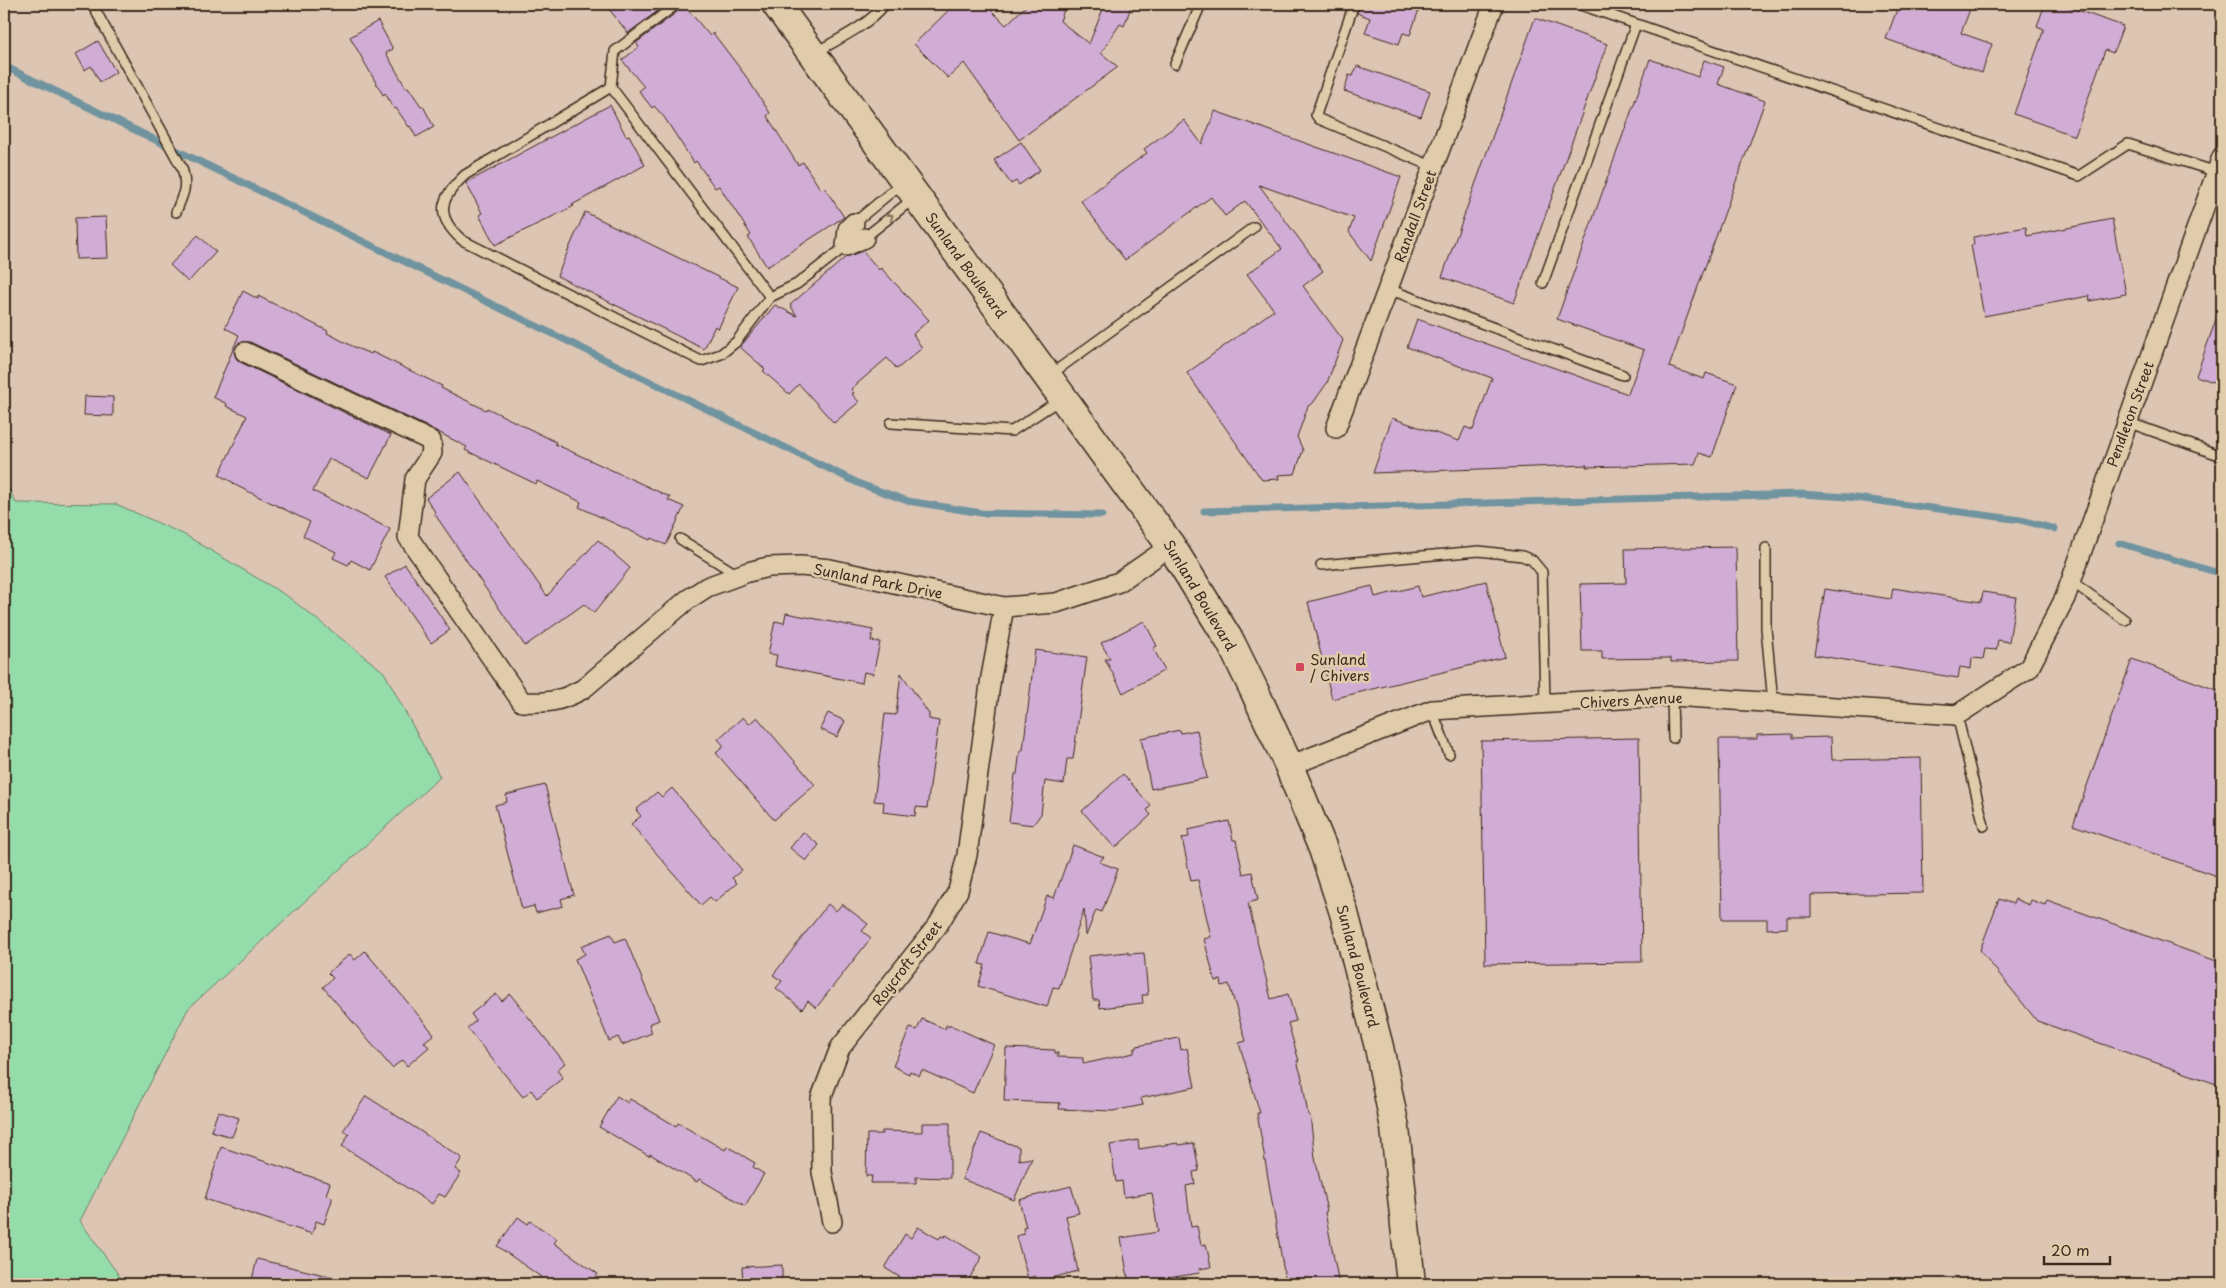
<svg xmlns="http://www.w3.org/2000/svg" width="2226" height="1288" font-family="'Playpen Sans',sans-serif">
<rect width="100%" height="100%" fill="#ddc5b3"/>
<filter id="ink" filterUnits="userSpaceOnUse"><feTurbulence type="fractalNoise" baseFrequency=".02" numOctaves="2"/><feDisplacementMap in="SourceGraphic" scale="10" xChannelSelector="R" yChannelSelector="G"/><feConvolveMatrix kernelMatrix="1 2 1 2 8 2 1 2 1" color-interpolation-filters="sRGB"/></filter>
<g filter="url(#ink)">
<!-- green -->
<path fill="#94dcaa" stroke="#688364" d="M 4,479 L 16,503 L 116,504 L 185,535 L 287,596 L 384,672 L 440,777 L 188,1009 L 80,1221 L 125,1284 L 4,1284 Z"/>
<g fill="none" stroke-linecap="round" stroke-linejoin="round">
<!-- stream -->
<path stroke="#70949f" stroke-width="7" d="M 4,66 L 860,484 L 908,501 L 981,513 L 1102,515
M 1204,511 L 1800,494 L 1848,497 L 2021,520 L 2055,529
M 2119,543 L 2222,574"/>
</g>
<!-- building -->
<path fill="#d1acd5" stroke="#3b2a1e" d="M 605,4 L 667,4 L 628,33 Z
M 683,4 L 710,36 L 713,33 L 745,75 L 770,113 L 767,116 L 798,165 L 803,162 L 821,190 L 824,187 L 844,217 L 767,267 L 748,237 L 751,235 L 719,186 L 715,188 L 696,161 L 694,163 L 664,117 L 654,106 L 652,108 L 639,91 L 644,87 L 622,60 L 639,47 L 636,43 L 681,9 Z
M 955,4 L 985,4 L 1006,25 L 1028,4 L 1066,4 L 1060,21 L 1089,44 L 1105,4 L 1132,4 L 1124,26 L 1120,24 L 1101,53 L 1118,67 L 1019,140 L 964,63 L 948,78 L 914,44 Z
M 1360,4 L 1421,4 L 1410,35 L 1403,33 L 1399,44 L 1365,33 L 1370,18 L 1357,13 Z
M 1899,4 L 1972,4 L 1961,33 L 1992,44 L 1982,73 L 1886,39 Z
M 2045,4 L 2060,4 L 2123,26 L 2113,53 L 2105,50 L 2075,136 L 2014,114 L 2044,29 L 2037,26 Z
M 1535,18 L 1607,44 L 1514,303 L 1442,277 Z
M 378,21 L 393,49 L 386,53 L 406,88 L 408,87 L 421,106 L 423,106 L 434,127 L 416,137 L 410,126 L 409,127 L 396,108 L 394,109 L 385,93 L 383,95 L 350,37 Z
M 98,41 L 116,72 L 100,82 L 91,66 L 85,70 L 76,54 Z
M 1650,59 L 1698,77 L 1704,60 L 1724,67 L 1718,84 L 1765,101 L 1669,367 L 1704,379 L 1706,373 L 1737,384 L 1712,457 L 1699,453 L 1695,464 L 1586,467 L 1587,465 L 1373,473 L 1392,418 L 1459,441 L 1465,427 L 1473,430 L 1492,378 L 1407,347 L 1417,319 L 1628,394 L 1644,350 L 1557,319 Z
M 1357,66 L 1430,91 L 1421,117 L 1344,91 L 1349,75 L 1353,76 Z
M 610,105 L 626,136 L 629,135 L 645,165 L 572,205 L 574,206 L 495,245 L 479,215 L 482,213 L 466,183 Z
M 1215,111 L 1401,177 L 1371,261 L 1349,232 L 1354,218 L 1259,185 L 1323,271 L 1303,286 L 1343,340 L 1327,383 L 1313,403 L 1308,406 L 1297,437 L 1303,450 L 1295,474 L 1278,475 L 1279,479 L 1262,480 L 1187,373 L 1274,310 L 1247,274 L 1282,249 L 1245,201 L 1225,216 L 1211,197 L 1125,260 L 1081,201 L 1147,153 L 1144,149 L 1184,120 L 1202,144 Z
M 1021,142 L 1040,170 L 1019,185 L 1016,181 L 1011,184 L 994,160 Z
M 585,212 L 738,287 L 718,329 L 715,326 L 704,349 L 557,276 Z
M 106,217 L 108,258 L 76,259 L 75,218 Z
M 2112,219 L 2126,294 L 2090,301 L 2089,296 L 1984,316 L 1971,245 L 1974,245 L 1973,237 L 2026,227 L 2027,236 Z
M 198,235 L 216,252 L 188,282 L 170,265 Z
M 863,251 L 879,270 L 881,268 L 929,320 L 913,334 L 922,348 L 897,369 L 887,358 L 851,389 L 854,393 L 852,394 L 859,402 L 834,423 L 799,384 L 789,394 L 763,371 L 765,369 L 740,347 L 775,305 L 797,316 L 790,305 L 846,257 Z
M 243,291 L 258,299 L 258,296 L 328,331 L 327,333 L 356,348 L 371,354 L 372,352 L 442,386 L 441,388 L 486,410 L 487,408 L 556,442 L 555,444 L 670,497 L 668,500 L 684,507 L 666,545 L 651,538 L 650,540 L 579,507 L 581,502 L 537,481 L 536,484 L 488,461 L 465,450 L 467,447 L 436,431 L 250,342 L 239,342 L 234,352 L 236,358 L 240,362 L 391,435 L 369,478 L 329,459 L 313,491 L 390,529 L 370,570 L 351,560 L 348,565 L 333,558 L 336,552 L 303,536 L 310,522 L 233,484 L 234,483 L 219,475 L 247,416 L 226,406 L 227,404 L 213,397 L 239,335 L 225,328 Z
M 2220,308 L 2222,309 L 2222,385 L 2196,376 Z
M 85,396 L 113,397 L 113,416 L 84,415 Z
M 460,472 L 547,596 L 598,540 L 630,568 L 594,613 L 584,604 L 525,646 L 434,513 L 435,512 L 426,498 Z
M 1736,547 L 1738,661 L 1671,662 L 1671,658 L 1602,659 L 1602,651 L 1582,651 L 1580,584 L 1626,583 L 1625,549 Z
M 405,564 L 450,630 L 431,643 L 385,577 Z
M 1486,581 L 1505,657 L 1332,699 L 1308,602 L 1372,586 L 1375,597 L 1418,586 L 1421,597 Z
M 1893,588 L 1981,602 L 1983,592 L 2016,597 L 2009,642 L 1998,640 L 1996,650 L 1985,649 L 1983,659 L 1972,658 L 1971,669 L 1960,667 L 1958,678 L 1814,655 L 1825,589 L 1891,599 Z
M 786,613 L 873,630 L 871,641 L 880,642 L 873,674 L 864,672 L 862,683 L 775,666 L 777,655 L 768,654 L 775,621 L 784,623 Z
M 1144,621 L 1157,646 L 1153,648 L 1165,670 L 1123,693 L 1105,659 L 1110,659 L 1101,643 Z
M 1035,650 L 1087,657 L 1073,759 L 1067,759 L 1064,784 L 1045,781 L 1041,814 L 1033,825 L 1009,822 L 1015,774 L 1017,774 L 1020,750 L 1023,750 Z
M 2132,659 L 2222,692 L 2222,878 L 2073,825 Z
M 901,673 L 929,714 L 929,719 L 939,721 L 927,808 L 916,807 L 915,816 L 883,812 L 884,802 L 874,801 L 885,714 L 896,715 Z
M 828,713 L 845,721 L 837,737 L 820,729 Z
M 743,717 L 749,724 L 757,717 L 815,785 L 774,820 L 716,753 L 724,746 L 718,739 Z
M 1180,730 L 1181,733 L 1197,730 L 1207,778 L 1151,789 L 1141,738 Z
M 1792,734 L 1792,738 L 1831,737 L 1832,760 L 1921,758 L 1923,893 L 1811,895 L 1811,917 L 1787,917 L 1787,928 L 1767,929 L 1767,919 L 1722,919 L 1719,739 L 1757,739 L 1757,735 Z
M 1639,738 L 1642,962 L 1485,964 L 1481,741 Z
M 1123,774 L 1151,806 L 1147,810 L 1151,815 L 1115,848 L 1082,811 Z
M 545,785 L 574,895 L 561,899 L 563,906 L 536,913 L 534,906 L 522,909 L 495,805 L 507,802 L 506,795 Z
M 672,788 L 742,870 L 732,878 L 737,883 L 715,902 L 710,897 L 701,905 L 631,824 L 641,816 L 636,810 L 657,792 L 662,797 Z
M 1229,821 L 1233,840 L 1236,840 L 1243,874 L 1252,872 L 1258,900 L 1248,903 L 1271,999 L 1288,994 L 1296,1021 L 1288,1023 L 1299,1061 L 1297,1061 L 1302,1078 L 1308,1115 L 1310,1115 L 1315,1158 L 1327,1211 L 1325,1212 L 1339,1284 L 1286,1284 L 1257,1113 L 1260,1113 L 1239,1043 L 1246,1041 L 1229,984 L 1222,986 L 1221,980 L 1215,981 L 1204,939 L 1211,937 L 1198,880 L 1191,881 L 1182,838 L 1189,837 L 1188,830 Z
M 803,832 L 819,845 L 806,861 L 790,848 Z
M 1073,845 L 1104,857 L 1099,862 L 1118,869 L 1102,912 L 1096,910 L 1086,936 L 1084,909 L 1059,988 L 1053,987 L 1047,1007 L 978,986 L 985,965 L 979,964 L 989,932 L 1030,944 L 1047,896 L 1054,898 Z
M 1999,899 L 2013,904 L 2015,899 L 2029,905 L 2031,900 L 2045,905 L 2047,900 L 2222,963 L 2222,1086 L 2037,1021 L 1980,950 Z
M 828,904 L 836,911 L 842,904 L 868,924 L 862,931 L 871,938 L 816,1008 L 808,1001 L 802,1009 L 776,988 L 782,981 L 773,975 Z
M 611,934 L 615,942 L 625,938 L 659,1020 L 649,1024 L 652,1033 L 622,1045 L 618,1037 L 609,1041 L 575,959 L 585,954 L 581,946 Z
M 365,951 L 434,1034 L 424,1042 L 429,1047 L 407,1066 L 402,1060 L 392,1068 L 323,987 L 333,978 L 328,973 L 350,954 L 355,960 Z
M 1128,952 L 1128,954 L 1144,953 L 1148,995 L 1142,995 L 1143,1003 L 1100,1008 L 1099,1000 L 1093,1000 L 1088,956 Z
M 496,994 L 502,1001 L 510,994 L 565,1063 L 557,1070 L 563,1078 L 537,1098 L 531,1090 L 523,1097 L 467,1028 L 476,1021 L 471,1014 Z
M 922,1019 L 945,1029 L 946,1025 L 949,1027 L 950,1025 L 994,1045 L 973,1093 L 922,1070 L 919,1076 L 910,1071 L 909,1074 L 893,1066 L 910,1028 L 917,1030 Z
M 1179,1038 L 1181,1050 L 1187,1048 L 1195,1087 L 1141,1098 L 1143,1105 L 1113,1111 L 1059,1109 L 1060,1103 L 1004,1101 L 1006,1048 L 1055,1050 L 1055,1053 L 1058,1053 L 1058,1057 L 1083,1058 L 1083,1064 L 1134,1053 L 1134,1049 L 1137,1048 L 1137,1046 Z
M 366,1096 L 462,1158 L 455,1169 L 461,1173 L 445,1197 L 439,1194 L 432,1204 L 342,1146 L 349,1134 L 343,1131 Z
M 617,1096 L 628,1103 L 630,1099 L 676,1126 L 678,1123 L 725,1150 L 727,1146 L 755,1163 L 753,1167 L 764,1174 L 745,1206 L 699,1179 L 697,1182 L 650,1154 L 649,1156 L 599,1127 Z
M 218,1111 L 239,1118 L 232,1137 L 211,1131 Z
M 922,1123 L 950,1123 L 950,1178 L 916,1177 L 916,1183 L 871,1183 L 872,1176 L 866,1176 L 867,1134 L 882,1134 L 882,1131 L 922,1132 Z
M 981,1133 L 1019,1147 L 1019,1160 L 1032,1158 L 1014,1200 L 962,1179 Z
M 1138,1140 L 1139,1149 L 1178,1143 L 1178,1145 L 1194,1143 L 1199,1171 L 1193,1172 L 1195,1184 L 1186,1186 L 1191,1227 L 1197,1226 L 1201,1245 L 1206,1244 L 1211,1267 L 1199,1269 L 1200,1273 L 1129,1284 L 1121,1238 L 1158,1232 L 1152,1193 L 1124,1197 L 1122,1181 L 1116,1182 L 1110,1145 Z
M 221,1147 L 330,1183 L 326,1195 L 332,1197 L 332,1200 L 324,1224 L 316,1221 L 312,1234 L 205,1199 Z
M 1071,1186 L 1079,1213 L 1066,1216 L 1078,1271 L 1037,1282 L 1035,1276 L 1028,1278 L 1016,1236 L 1024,1234 L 1023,1228 L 1026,1227 L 1019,1200 Z
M 518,1217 L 528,1224 L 530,1221 L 557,1239 L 554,1243 L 598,1274 L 591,1284 L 536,1284 L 541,1277 L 497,1246 Z
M 918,1227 L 939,1239 L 941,1236 L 944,1237 L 946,1235 L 982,1257 L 966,1284 L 925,1284 L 913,1277 L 909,1283 L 885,1268 L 905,1234 L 911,1238 Z
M 257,1259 L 333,1277 L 333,1284 L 251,1284 Z
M 782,1265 L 782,1284 L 743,1284 L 742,1267 Z"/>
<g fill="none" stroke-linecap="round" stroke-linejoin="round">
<!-- lane casing -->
<g stroke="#3b2a1e" stroke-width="12">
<path id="lane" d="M 92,4 L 182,168 C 188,188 183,194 176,212
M 677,4 L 615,51 L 611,87 L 465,175 C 440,198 434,215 462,240 L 701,361 L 721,354 L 736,342 L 770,297 L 797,284 L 846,246
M 1354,4 L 1316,115 L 1319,119 L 1434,167
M 1578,4 L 2079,176 L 2128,144 L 2217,172
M 815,53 C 838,39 868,26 885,4
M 1175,64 L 1201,4
M 611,87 L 770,297
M 854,223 L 902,183
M 864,238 L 913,199
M 1543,283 L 1636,24
M 1388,289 L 1623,375
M 1050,375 L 1254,227
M 2127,422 L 2222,456
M 891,423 L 1012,431 L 1061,399
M 680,539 L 738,575
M 1766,548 L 1766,628 L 1773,703
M 1321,565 L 1479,551 L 1522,556 L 1532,560 L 1542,572 L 1545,704
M 2071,581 L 2125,620
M 1672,696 L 1673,738
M 1432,710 L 1449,754
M 1957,715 L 1984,826"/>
</g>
<!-- street casing -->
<g stroke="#3b2a1e" stroke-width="22">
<path id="street" d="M 854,223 L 848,229 L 846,246 L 864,238
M 245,352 L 431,441 L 432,453 L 415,479 L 408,537 L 522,702 C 549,703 559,702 583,689 L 687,600 L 707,587 L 748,572 L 768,567 L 801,566 L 830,569 L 1004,607 L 1056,603 L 1119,582 L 1171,546
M 1336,428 L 1494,4
M 1289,766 L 1432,710 L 1672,696 L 1957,715 L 2029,668 L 2065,598 L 2222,157
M 832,1222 L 822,1172 L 821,1098 L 840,1048 L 938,925 L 958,891 L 967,855 L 991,677 L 1004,607"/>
</g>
<!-- primary casing -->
<g stroke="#3b2a1e" stroke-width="31">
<path id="primary" d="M 776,4 L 1171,546 L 1231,643 L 1254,690 L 1289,766 L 1323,849 L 1344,913 L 1379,1047 L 1395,1128 L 1411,1284"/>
</g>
<!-- lane -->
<use href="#lane" stroke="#e0cbaa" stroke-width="9"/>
<!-- street -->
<use href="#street" stroke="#e0cbaa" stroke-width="19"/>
<!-- primary -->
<use href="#primary" stroke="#e0cbaa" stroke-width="28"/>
</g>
<!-- one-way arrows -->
<defs><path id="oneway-chevron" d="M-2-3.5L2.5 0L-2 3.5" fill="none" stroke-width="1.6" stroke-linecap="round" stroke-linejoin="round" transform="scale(1.25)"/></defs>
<use stroke="#85725d" href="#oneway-chevron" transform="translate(890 217) rotate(-38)"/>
</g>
<!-- markers -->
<rect fill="#d1495b" stroke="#e0cbaa" stroke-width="2" x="1295" y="662" width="10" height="10" rx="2.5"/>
<g text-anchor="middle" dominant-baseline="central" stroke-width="5" stroke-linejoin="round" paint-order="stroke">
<!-- street labels -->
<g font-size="14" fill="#3b2a1e" stroke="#e0cbaa">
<text transform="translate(1415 216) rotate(-70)">Randall Street</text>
<text transform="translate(966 265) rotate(54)">Sunland Boulevard</text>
<text transform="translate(2130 414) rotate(-70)">Pendleton Street</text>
<text transform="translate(878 581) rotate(11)">Sunland Park Drive</text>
<text transform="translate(1200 595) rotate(59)">Sunland Boulevard</text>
<text transform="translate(1631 700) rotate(-3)">Chivers Avenue</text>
<text transform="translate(907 963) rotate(-52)">Roycroft Street</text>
<text transform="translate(1358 966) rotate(75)">Sunland Boulevard</text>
</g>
<!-- poi labels -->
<g font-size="14" fill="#3b2a1e" stroke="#e0cbaa" text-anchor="start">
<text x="1310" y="659">Sunland<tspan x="1310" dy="16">/ Chivers</tspan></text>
</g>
</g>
<!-- margin -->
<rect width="2226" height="1288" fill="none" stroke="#e0cbaa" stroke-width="20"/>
<rect x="10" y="10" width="2206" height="1268" fill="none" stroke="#3b2a1e" stroke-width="2" filter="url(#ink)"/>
<!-- scale -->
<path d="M2044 1256v8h66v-8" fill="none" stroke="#3b2a1e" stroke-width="2.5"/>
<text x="2051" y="1256" font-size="15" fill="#3b2a1e" stroke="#e0cbaa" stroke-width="4" paint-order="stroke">20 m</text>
</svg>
